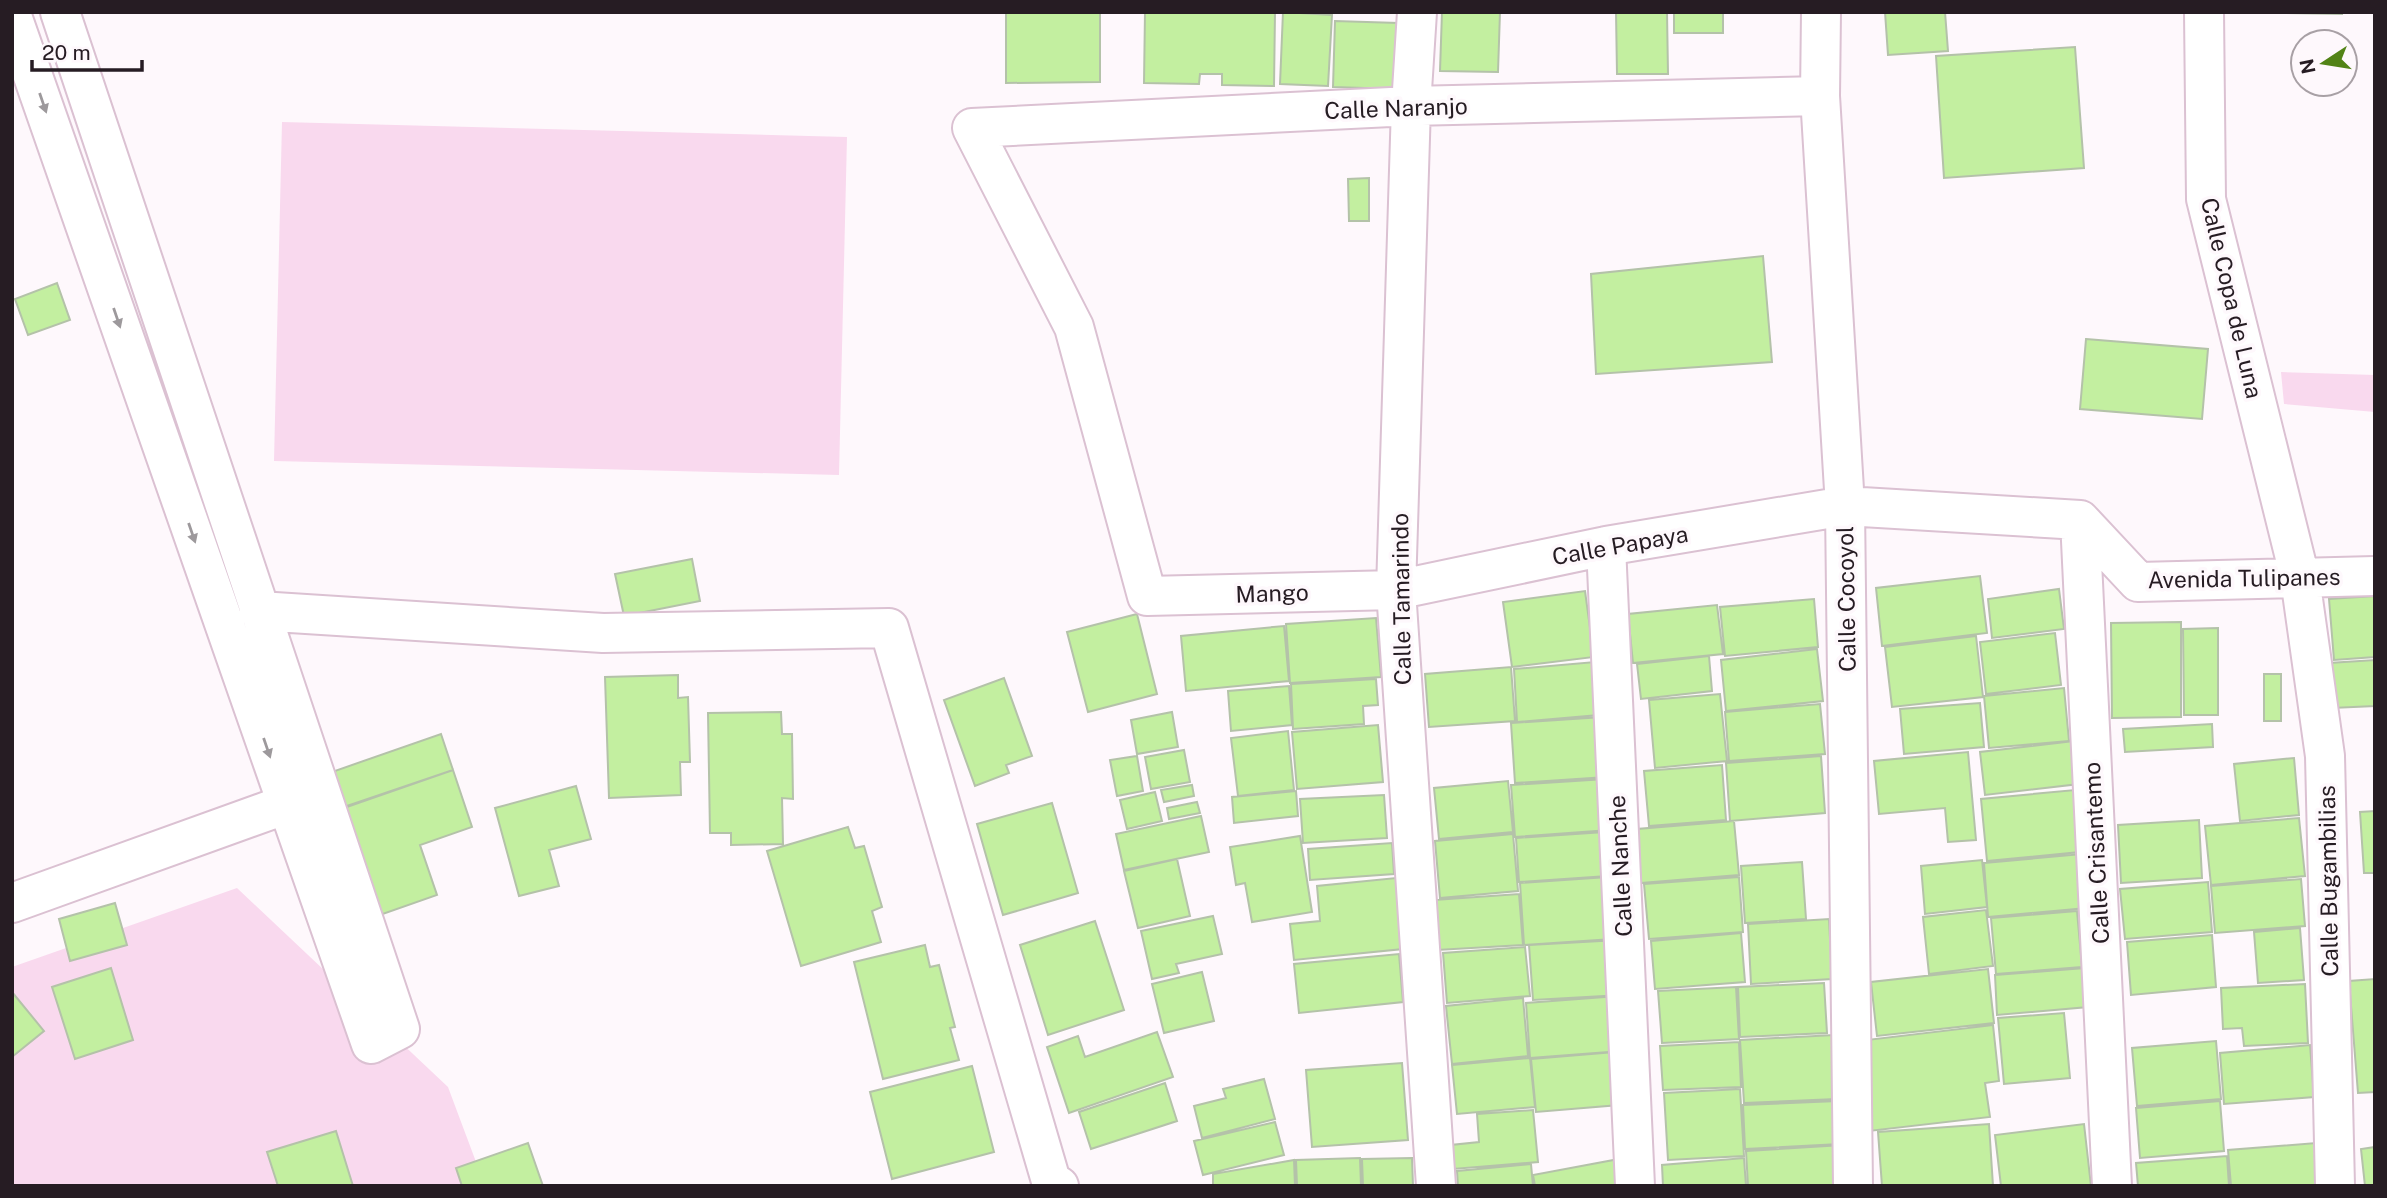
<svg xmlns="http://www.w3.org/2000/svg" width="2387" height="1198" font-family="'Public Sans',sans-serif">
<rect width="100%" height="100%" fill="#fef8fc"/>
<!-- green -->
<path fill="#f9d9ee" d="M 282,122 L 847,137 L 839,475 L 274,461 Z
M 2281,372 L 2375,375 L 2375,412 L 2284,404 Z
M 237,888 L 448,1087 L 485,1186 L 12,1186 L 12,967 Z"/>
<!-- building -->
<path fill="#c3efa0" stroke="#b4c2a9" stroke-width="2" d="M 1006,12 L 1100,12 L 1100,82 L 1006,83 Z
M 1145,12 L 1275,12 L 1274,86 L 1222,85 L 1222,74 L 1200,74 L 1199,84 L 1144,83 Z
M 1283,12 L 1332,15 L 1328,86 L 1280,84 Z
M 1442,12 L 1500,12 L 1498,72 L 1440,71 Z
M 1616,12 L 1667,12 L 1668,74 L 1617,74 Z
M 1674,12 L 1723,12 L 1723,33 L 1674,33 Z
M 1885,12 L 1945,12 L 1948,51 L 1888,55 Z
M 2236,12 L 2342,12 L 2342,14 Z
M 1335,21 L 1398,23 L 1396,89 L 1333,87 Z
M 2075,47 L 2084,168 L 1944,178 L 1936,56 Z
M 1369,178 L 1369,221 L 1349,221 L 1348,179 Z
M 1763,256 L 1772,362 L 1596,374 L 1591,274 Z
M 57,283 L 70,320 L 28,335 L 15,299 Z
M 2086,339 L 2208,349 L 2202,419 L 2080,409 Z
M 692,559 L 700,601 L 624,616 L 615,574 Z
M 1980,576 L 1987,633 L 1882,646 L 1876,588 Z
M 2059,589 L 2064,629 L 1992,638 L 1988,599 Z
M 1585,591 L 1594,657 L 1512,667 L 1503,602 Z
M 2375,596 L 2375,657 L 2334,660 L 2329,599 Z
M 1814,599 L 1818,647 L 1725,656 L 1720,607 Z
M 1717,605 L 1723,654 L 1633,663 L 1628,614 Z
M 1137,614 L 1157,694 L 1088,712 L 1067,632 Z
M 1376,618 L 1381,677 L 1290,683 L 1286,624 Z
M 2181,622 L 2181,717 L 2112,718 L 2111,623 Z
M 1284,626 L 1289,681 L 1186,691 L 1181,636 Z
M 2218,628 L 2218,715 L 2184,715 L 2183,629 Z
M 2055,633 L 2061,685 L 1986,694 L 1980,642 Z
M 1976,636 L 1983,697 L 1892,707 L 1885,647 Z
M 1817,649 L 1823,701 L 1726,711 L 1721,660 Z
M 1709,656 L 1712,691 L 1641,699 L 1637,664 Z
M 2375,660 L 2375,706 L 2332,708 L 2329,663 Z
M 1595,662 L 1599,715 L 1517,722 L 1514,669 Z
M 1511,667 L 1515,721 L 1429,727 L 1425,674 Z
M 2264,674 L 2281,674 L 2281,721 L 2264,721 Z
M 678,675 L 678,698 L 688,697 L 690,762 L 680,762 L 681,795 L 609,798 L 605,677 Z
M 1004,678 L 1032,756 L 1006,765 L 1009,773 L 975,786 L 944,700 Z
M 1376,679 L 1378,705 L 1363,706 L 1364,724 L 1293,729 L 1291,684 Z
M 1289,686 L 1292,725 L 1231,731 L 1228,691 Z
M 2064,688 L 2069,741 L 1989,748 L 1984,696 Z
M 1720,694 L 1727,761 L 1655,768 L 1649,700 Z
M 1980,703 L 1984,747 L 1904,754 L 1900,709 Z
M 1820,704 L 1825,754 L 1729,761 L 1725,712 Z
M 781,712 L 782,734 L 792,734 L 793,799 L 782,798 L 783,844 L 731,845 L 731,833 L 710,833 L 708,713 Z
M 1172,712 L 1178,747 L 1137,754 L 1131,720 Z
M 1603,717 L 1607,777 L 1515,783 L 1511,723 Z
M 2212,724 L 2213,747 L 2125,752 L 2123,729 Z
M 1378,725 L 1383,782 L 1297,789 L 1292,732 Z
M 1288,731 L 1294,790 L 1238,796 L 1231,738 Z
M 441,734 L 453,770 L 341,808 L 329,773 Z
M 2074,741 L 2079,784 L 1985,795 L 1980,752 Z
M 1184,750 L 1190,782 L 1151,789 L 1145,757 Z
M 1968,752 L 1976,840 L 1948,842 L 1945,808 L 1879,814 L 1874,761 Z
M 1137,756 L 1143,791 L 1117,796 L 1110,760 Z
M 1821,756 L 1825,813 L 1730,821 L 1726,763 Z
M 2294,758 L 2299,815 L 2240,821 L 2234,764 Z
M 1722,765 L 1726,820 L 1649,826 L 1644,771 Z
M 453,770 L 472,827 L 420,845 L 437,895 L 377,916 L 341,809 Z
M 1606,779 L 1610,830 L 1515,837 L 1511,785 Z
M 1508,781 L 1513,832 L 1439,839 L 1434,788 Z
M 1192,785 L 1194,796 L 1164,802 L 1161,790 Z
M 576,786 L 591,839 L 549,850 L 559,886 L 519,896 L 495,808 Z
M 2075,790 L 2080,852 L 1987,861 L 1981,799 Z
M 1296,791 L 1298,816 L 1234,823 L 1232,797 Z
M 1155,792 L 1162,821 L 1127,829 L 1120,800 Z
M 1384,795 L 1387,838 L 1303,843 L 1300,799 Z
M 1197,802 L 1200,813 L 1169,819 L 1167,808 Z
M 1052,803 L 1078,893 L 1003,915 L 977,824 Z
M 2375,811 L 2375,873 L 2364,873 L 2360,812 Z
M 1201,816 L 1209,852 L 1124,870 L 1116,834 Z
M 2299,818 L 2305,876 L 2211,885 L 2205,826 Z
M 2199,820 L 2202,878 L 2121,883 L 2118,825 Z
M 1734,821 L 1739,875 L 1641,883 L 1637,829 Z
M 848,827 L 855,848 L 864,846 L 882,907 L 872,911 L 881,942 L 801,966 L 767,851 Z
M 1605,832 L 1608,876 L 1519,882 L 1516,838 Z
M 1513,834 L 1518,891 L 1440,898 L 1435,841 Z
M 1300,836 L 1312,912 L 1252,922 L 1245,883 L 1236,885 L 1230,847 Z
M 1392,843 L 1394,874 L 1310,880 L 1308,849 Z
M 2082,854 L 2087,908 L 1988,917 L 1984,863 Z
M 1177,859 L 1190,916 L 1138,928 L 1124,871 Z
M 1982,860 L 1987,907 L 1925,914 L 1921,866 Z
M 1802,862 L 1806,919 L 1745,923 L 1741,866 Z
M 1608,877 L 1613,939 L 1524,945 L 1520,883 Z
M 1739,877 L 1743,932 L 1649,939 L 1644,884 Z
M 1396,878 L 1403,949 L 1294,960 L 1290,924 L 1320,921 L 1317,886 Z
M 2301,879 L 2305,926 L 2215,933 L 2211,886 Z
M 2208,882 L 2212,932 L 2125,939 L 2120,889 Z
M 1519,894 L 1523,945 L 1437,950 L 1434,900 Z
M 115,903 L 127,945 L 70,961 L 59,919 Z
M 1986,910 L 1993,966 L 1929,974 L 1923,917 Z
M 2077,911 L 2082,967 L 1996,974 L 1991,918 Z
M 1213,916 L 1222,954 L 1176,964 L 1179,973 L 1152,979 L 1141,931 Z
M 1829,919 L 1832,979 L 1751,984 L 1748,924 Z
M 1095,921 L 1124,1010 L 1048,1035 L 1020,945 Z
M 2300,928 L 2304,980 L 2258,983 L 2254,932 Z
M 1741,933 L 1745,982 L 1655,989 L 1651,941 Z
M 2212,935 L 2216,987 L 2131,995 L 2127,942 Z
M 1619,940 L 1622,995 L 1533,1000 L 1529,945 Z
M 925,945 L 930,967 L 939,965 L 955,1027 L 950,1028 L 959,1060 L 883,1079 L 854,962 Z
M 1525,947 L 1530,996 L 1447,1003 L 1443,953 Z
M 1399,954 L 1403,1002 L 1299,1013 L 1294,964 Z
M 111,968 L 133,1040 L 75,1059 L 52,987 Z
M 2085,968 L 2088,1007 L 1997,1015 L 1995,975 Z
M 1988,969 L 1994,1023 L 1877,1036 L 1871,982 Z
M 1202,972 L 1214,1021 L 1164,1033 L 1152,984 Z
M 2375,979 L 2375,1092 L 2358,1093 L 2349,981 Z
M 1824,983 L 1827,1033 L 1740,1037 L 1738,987 Z
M 2305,984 L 2308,1043 L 2244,1046 L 2242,1028 L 2223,1029 L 2221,988 Z
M 1736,987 L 1739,1039 L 1662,1043 L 1658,991 Z
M 12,992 L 44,1031 L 12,1057 Z
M 1618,996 L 1622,1051 L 1530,1058 L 1526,1003 Z
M 1523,998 L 1528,1056 L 1452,1064 L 1446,1006 Z
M 2064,1013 L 2070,1078 L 2004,1084 L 1998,1018 Z
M 1993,1025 L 1999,1081 L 1985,1083 L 1990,1117 L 1869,1131 L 1858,1041 Z
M 1157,1032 L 1173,1077 L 1069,1113 L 1047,1047 L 1078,1036 L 1085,1057 Z
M 1834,1035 L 1837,1099 L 1744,1103 L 1740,1040 Z
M 2216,1041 L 2221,1099 L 2137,1106 L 2132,1048 Z
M 1739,1042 L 1741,1087 L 1663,1090 L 1660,1046 Z
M 2310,1045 L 2314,1097 L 2224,1104 L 2220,1053 Z
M 1615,1052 L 1619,1105 L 1536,1112 L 1531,1059 Z
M 1530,1058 L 1535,1107 L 1457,1114 L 1452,1065 Z
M 1402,1063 L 1408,1140 L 1312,1147 L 1306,1070 Z
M 972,1066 L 994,1152 L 892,1179 L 870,1092 Z
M 1264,1079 L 1275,1119 L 1202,1138 L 1194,1106 L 1226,1098 L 1223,1089 Z
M 1165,1083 L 1177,1121 L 1091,1149 L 1079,1112 Z
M 1740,1089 L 1744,1156 L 1668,1160 L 1664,1093 Z
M 1838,1101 L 1840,1144 L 1745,1149 L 1743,1105 Z
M 2220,1101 L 2224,1151 L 2140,1158 L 2136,1108 Z
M 1533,1110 L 1538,1162 L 1453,1169 L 1451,1145 L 1479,1142 L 1477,1114 Z
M 1275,1122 L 1284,1155 L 1203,1175 L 1194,1141 Z
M 1989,1124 L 1993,1186 L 1882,1186 L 1878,1132 Z
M 2084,1124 L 2091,1186 L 2001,1186 L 1995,1135 Z
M 336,1131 L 353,1186 L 278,1186 L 267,1152 Z
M 528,1143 L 543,1186 L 462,1186 L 456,1168 Z
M 2316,1143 L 2320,1186 L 2231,1186 L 2228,1150 Z
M 1843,1145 L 1846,1186 L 1748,1186 L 1746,1151 Z
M 2375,1147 L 2375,1186 L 2365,1186 L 2361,1149 Z
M 2227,1156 L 2229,1186 L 2138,1186 L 2136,1163 Z
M 1360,1158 L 1361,1186 L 1297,1186 L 1296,1160 Z
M 1412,1158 L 1413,1186 L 1363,1186 L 1362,1159 Z
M 1744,1158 L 1746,1186 L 1663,1186 L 1662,1165 Z
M 1619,1159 L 1624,1186 L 1535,1186 L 1533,1175 Z
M 1294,1160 L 1295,1186 L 1213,1186 L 1213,1174 Z
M 1531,1164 L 1533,1186 L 1458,1186 L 1457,1171 Z"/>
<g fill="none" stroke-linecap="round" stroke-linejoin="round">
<!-- minor casing -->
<g stroke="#dbc1d2" stroke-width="42">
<path id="minor" d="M 1417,12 L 1411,106 L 1396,590 L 1436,1186
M 1821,12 L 1820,96 L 1845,506 L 1853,1186
M 2204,12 L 2206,199 L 2300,578 L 2325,756 L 2335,1186
M 12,16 L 371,1044 L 400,1029 L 60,12
M 1820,96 L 1411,106 L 972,128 L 1074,327 L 1147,596 L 1396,590 L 1606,546 L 1845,506 L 2080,520 L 2138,582 L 2375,576
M 2080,520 L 2112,1186
M 1606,546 L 1635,1186
M 259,611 L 603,633 L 889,628 L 1051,1181 L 1059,1186
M 12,903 L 287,804"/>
</g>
<!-- minor -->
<use href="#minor" stroke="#fff" stroke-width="38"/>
</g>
<!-- one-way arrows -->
<defs><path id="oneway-solid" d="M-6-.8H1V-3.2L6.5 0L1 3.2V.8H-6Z" transform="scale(1.75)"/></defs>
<g fill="#9d999c">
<use href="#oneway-solid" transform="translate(43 103) rotate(71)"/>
<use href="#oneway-solid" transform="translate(117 318) rotate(71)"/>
<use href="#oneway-solid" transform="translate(192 533) rotate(71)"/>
<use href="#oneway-solid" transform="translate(267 748) rotate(71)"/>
</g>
<g text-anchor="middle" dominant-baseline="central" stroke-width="7" stroke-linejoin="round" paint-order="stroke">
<!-- street labels -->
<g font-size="23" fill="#261c23" stroke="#fef8fc">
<text transform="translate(1396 108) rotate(-2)">Calle Naranjo</text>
<text transform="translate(2232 298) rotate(77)">Calle Copa de Luna</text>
<text transform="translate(1620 545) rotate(-10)">Calle Papaya</text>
<text transform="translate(2244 578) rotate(-1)">Avenida Tulipanes</text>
<text transform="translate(1272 593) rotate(-2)">Mango</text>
<text transform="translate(1401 599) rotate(-91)">Calle Tamarindo</text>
<text transform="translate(1846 599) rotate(-91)">Calle Cocoyol</text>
<text transform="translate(2096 853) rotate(-93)">Calle Crisantemo</text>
<text transform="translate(1620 866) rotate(-93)">Calle Nanche</text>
<text transform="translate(2328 881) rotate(-91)">Calle Bugambilias</text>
</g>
</g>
<!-- border -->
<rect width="2387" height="1198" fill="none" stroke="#261c23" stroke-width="28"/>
<!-- north arrow -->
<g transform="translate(2324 63) rotate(258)"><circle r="33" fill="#fef8fc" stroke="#a8a0a5" stroke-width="2"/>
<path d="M0-5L12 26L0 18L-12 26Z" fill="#528316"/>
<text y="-10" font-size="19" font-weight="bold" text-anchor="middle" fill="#261c23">N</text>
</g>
<!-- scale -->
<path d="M32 60v10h110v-10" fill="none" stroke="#261c23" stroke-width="3.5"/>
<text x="42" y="60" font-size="21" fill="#261c23" stroke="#fef8fc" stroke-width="5" paint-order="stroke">20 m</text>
</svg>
